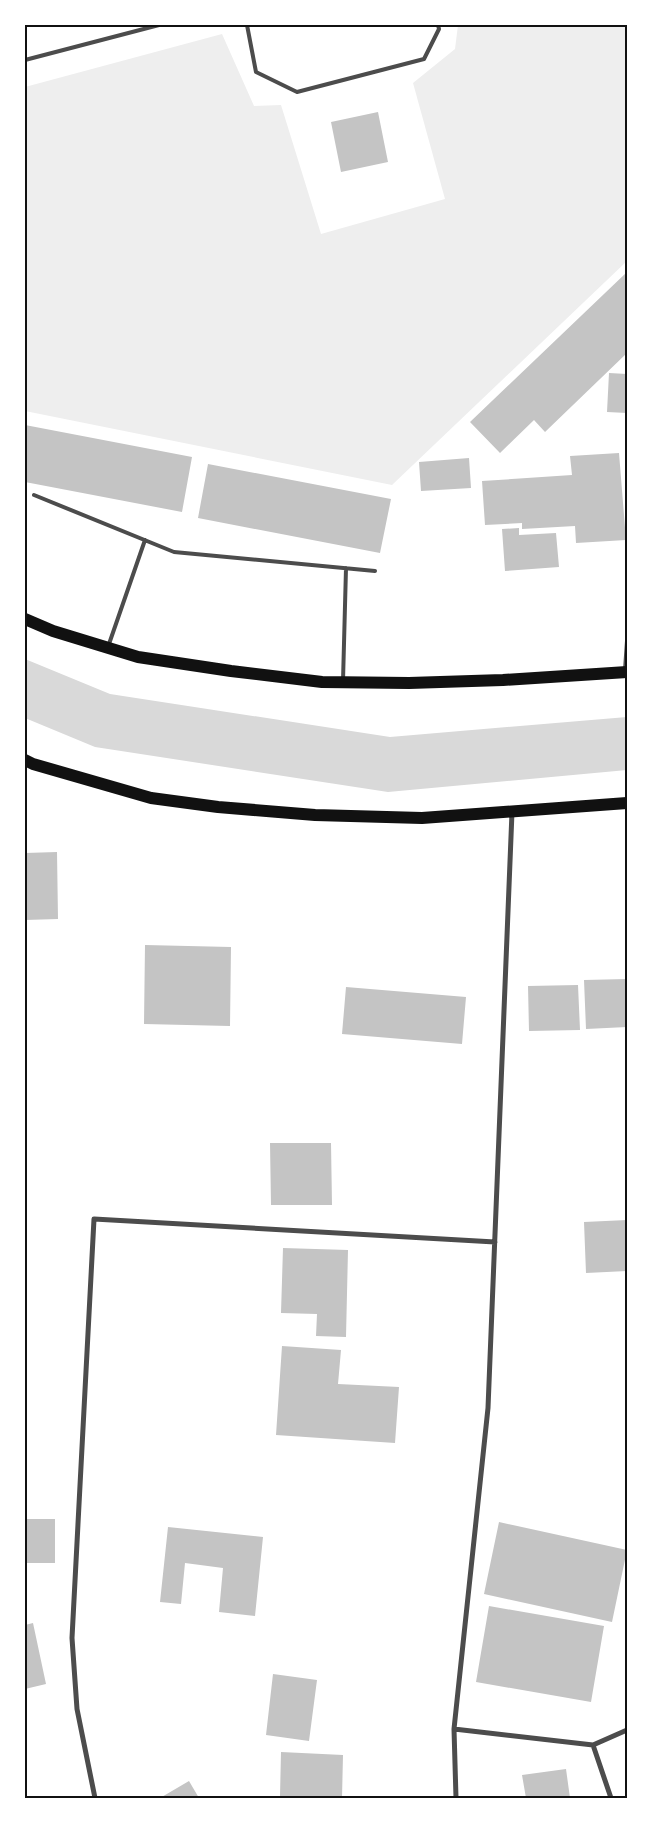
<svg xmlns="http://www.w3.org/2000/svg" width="652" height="1823" font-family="Spectral,serif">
<rect width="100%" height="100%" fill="#fff"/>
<!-- green -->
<path fill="#eee" d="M 458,25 L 627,25 L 627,261 L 392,485 L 25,411 L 25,87 L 222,34 L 254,106 L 281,105 L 321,234 L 445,199 L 413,83 L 455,49 Z"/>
<!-- water -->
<path fill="#d9d9d9" d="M 25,659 L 110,694 L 390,737 L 627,717 L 627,770 L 388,792 L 95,747 L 25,718 Z"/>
<!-- building -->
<path fill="#c4c4c4" d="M 378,112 L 388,162 L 341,172 L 331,122 Z
M 627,272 L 627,353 L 545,432 L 534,420 L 500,453 L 470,422 Z
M 609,373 L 627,374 L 627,413 L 607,412 Z
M 25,425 L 192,457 L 182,512 L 25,482 Z
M 619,453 L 626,540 L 576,543 L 575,526 L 522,529 L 522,523 L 485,525 L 482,481 L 572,475 L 570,456 Z
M 469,458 L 471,488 L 421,491 L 419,462 Z
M 208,464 L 391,499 L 380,553 L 198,518 Z
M 519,528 L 519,535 L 556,533 L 559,567 L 505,571 L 502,529 Z
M 57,852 L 58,919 L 25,920 L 25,853 Z
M 145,945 L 231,947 L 230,1026 L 144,1024 Z
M 627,979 L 627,1027 L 586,1029 L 584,980 Z
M 578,985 L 580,1030 L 529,1031 L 528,986 Z
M 346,987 L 466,997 L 462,1044 L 342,1034 Z
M 270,1143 L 331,1143 L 332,1205 L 271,1205 Z
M 627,1220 L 627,1271 L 586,1273 L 584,1222 Z
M 283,1248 L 348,1250 L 346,1337 L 316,1336 L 317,1314 L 281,1313 Z
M 282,1346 L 341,1350 L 338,1384 L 399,1387 L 395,1443 L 276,1435 Z
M 25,1519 L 55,1519 L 55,1563 L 25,1563 Z
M 499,1522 L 627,1550 L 612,1622 L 484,1594 Z
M 168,1527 L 263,1537 L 255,1616 L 219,1612 L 223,1568 L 185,1563 L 181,1604 L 160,1602 Z
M 489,1606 L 604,1626 L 591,1702 L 476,1682 Z
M 33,1623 L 46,1684 L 25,1689 L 25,1625 Z
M 273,1674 L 317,1680 L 309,1741 L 266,1735 Z
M 281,1752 L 343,1755 L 342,1798 L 280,1796 Z
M 566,1769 L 570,1798 L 526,1798 L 522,1775 Z
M 189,1781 L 199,1798 L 160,1798 Z"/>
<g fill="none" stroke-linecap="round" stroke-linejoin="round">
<!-- service -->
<path stroke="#4c4c4c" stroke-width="4" d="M 247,25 L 256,72 L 297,92 L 424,59 L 439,29 L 438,25
M 25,60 L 159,25
M 34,495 L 174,552 L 375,571
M 109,644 L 145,540
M 625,670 L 627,641
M 343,681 L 346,568"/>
<!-- minor -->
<path stroke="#4c4c4c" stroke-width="5" d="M 454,1729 L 593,1745 L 627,1730
M 593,1745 L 611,1798
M 95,1798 L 77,1709 L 72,1638 L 94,1219 L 495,1242
M 456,1798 L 454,1729 L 488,1408 L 512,812"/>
<!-- primary -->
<path stroke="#111" stroke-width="12" d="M 25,619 L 53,631 L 138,657 L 231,671 L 322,682 L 409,683 L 503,680 L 627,672
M 25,760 L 33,764 L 151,798 L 218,807 L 315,815 L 422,818 L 627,803"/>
</g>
<!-- border -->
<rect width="652" height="1823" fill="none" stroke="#ffffff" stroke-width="52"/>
<rect x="26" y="26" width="600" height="1771" fill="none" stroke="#111" stroke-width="2"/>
</svg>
